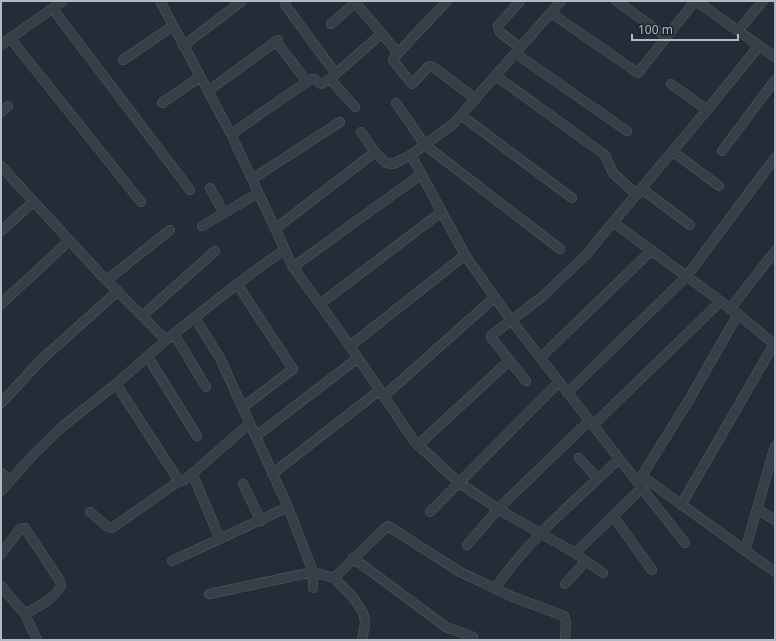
<svg xmlns="http://www.w3.org/2000/svg" width="776" height="641" font-family="'Noto Sans',sans-serif">
<rect width="100%" height="100%" fill="#232c37"/>
<g fill="none" stroke-linecap="round" stroke-linejoin="round">
<!-- minor casing -->
<g stroke="#545c65" stroke-width="10">
<path id="minor" d="M 160,1 L 231,134 L 293,267 L 350,346 L 414,441 L 458,482 L 498,509 L 575,553 L 603,573
M 285,1 L 286,6 L 336,74
M 354,1 L 398,53 L 393,60 L 412,84 L 429,66 L 433,67 L 476,99
M 520,1 L 498,26 L 500,32 L 520,48
M 616,1 L 667,37
M 696,1 L 775,57
M 53,9 L 190,190
M 551,13 L 638,73 L 695,1
M 331,24 L 355,3
M 738,31 L 763,1
M 10,38 L 141,202
M 276,41 L 307,82
M 1,45 L 63,1
M 183,46 L 242,1
M 398,53 L 447,1
M 515,53 L 627,131
M 123,60 L 173,26
M 496,76 L 605,155 L 613,173 L 637,195
M 330,79 L 355,107
M 671,84 L 707,110
M 208,91 L 278,40
M 162,103 L 200,77
M 396,103 L 425,145 L 560,249
M 1,112 L 8,106
M 461,115 L 572,198
M 361,132 L 375,152
M 231,134 L 311,79 L 314,79 L 321,84 L 330,79 L 381,34
M 672,151 L 719,186
M 722,151 L 775,80
M 411,155 L 465,255 L 511,320 L 642,488 L 575,553
M 1,166 L 103,277 L 166,340
M 252,179 L 340,122
M 210,188 L 224,213
M 642,189 L 690,225
M 614,223 L 738,314 L 775,345
M 202,226 L 258,193
M 275,229 L 375,152 L 386,163 L 393,164 L 411,155 L 453,124 L 561,1
M 1,231 L 33,202
M 293,267 L 420,175
M 107,280 L 170,230
M 237,284 L 293,369 L 243,407
M 1,304 L 69,241
M 320,304 L 440,213
M 730,309 L 775,251
M 142,316 L 215,251
M 195,318 L 220,358 L 288,507 L 313,572 L 313,588
M 174,334 L 206,387
M 350,346 L 465,255
M 148,357 L 197,436
M 541,357 L 652,250
M 526,381 L 494,341 L 491,337 L 492,335 L 543,296 L 585,256 L 707,110 L 759,46
M 116,384 L 179,481 L 185,480 L 250,423
M 567,393 L 686,277 L 775,158
M 384,396 L 495,297
M 1,403 L 42,359 L 118,291
M 593,425 L 720,302
M 256,436 L 358,358
M 418,445 L 509,361
M 579,458 L 598,479
M 1,473 L 10,480
M 192,473 L 220,539
M 272,474 L 380,390
M 642,476 L 775,572
M 638,482 L 689,400 L 738,314
M 243,484 L 261,521
M 642,488 L 685,543
M 1,491 L 35,453 L 63,426 L 116,384 L 166,340 L 237,284 L 284,250
M 681,505 L 774,344
M 757,509 L 775,520
M 90,512 L 108,527 L 112,528 L 179,481
M 430,512 L 559,382
M 613,516 L 652,570
M 467,545 L 498,509 L 589,421
M 745,551 L 775,446
M 1,554 L 20,529 L 25,528 L 60,581 L 61,586 C 54,599 37,607 25,614
M 353,558 L 446,627 L 473,637
M 172,561 L 288,507
M 334,578 C 344,588 364,606 365,621 C 365,627 363,634 362,640
M 565,584 L 586,561
M 1,586 L 25,614 L 37,640
M 495,589 C 528,539 575,501 619,459
M 209,594 L 313,572 L 334,578 L 383,530 L 388,526 L 460,572 L 513,597 L 564,616 L 566,623 L 565,640"/>
</g>
<!-- minor -->
<use href="#minor" stroke="#363e48" stroke-width="9"/>
</g>
<!-- border -->
<rect width="776" height="641" fill="none" stroke="#b1b9c4" stroke-width="4"/>
<!-- scale -->
<path d="M632 34v6h106v-6" fill="none" stroke="#b1b9c4" stroke-width="2"/>
<text x="638" y="34" font-size="12" fill="#b1b9c4" stroke="#1b232c" stroke-width="3" paint-order="stroke">100 m</text>
</svg>
